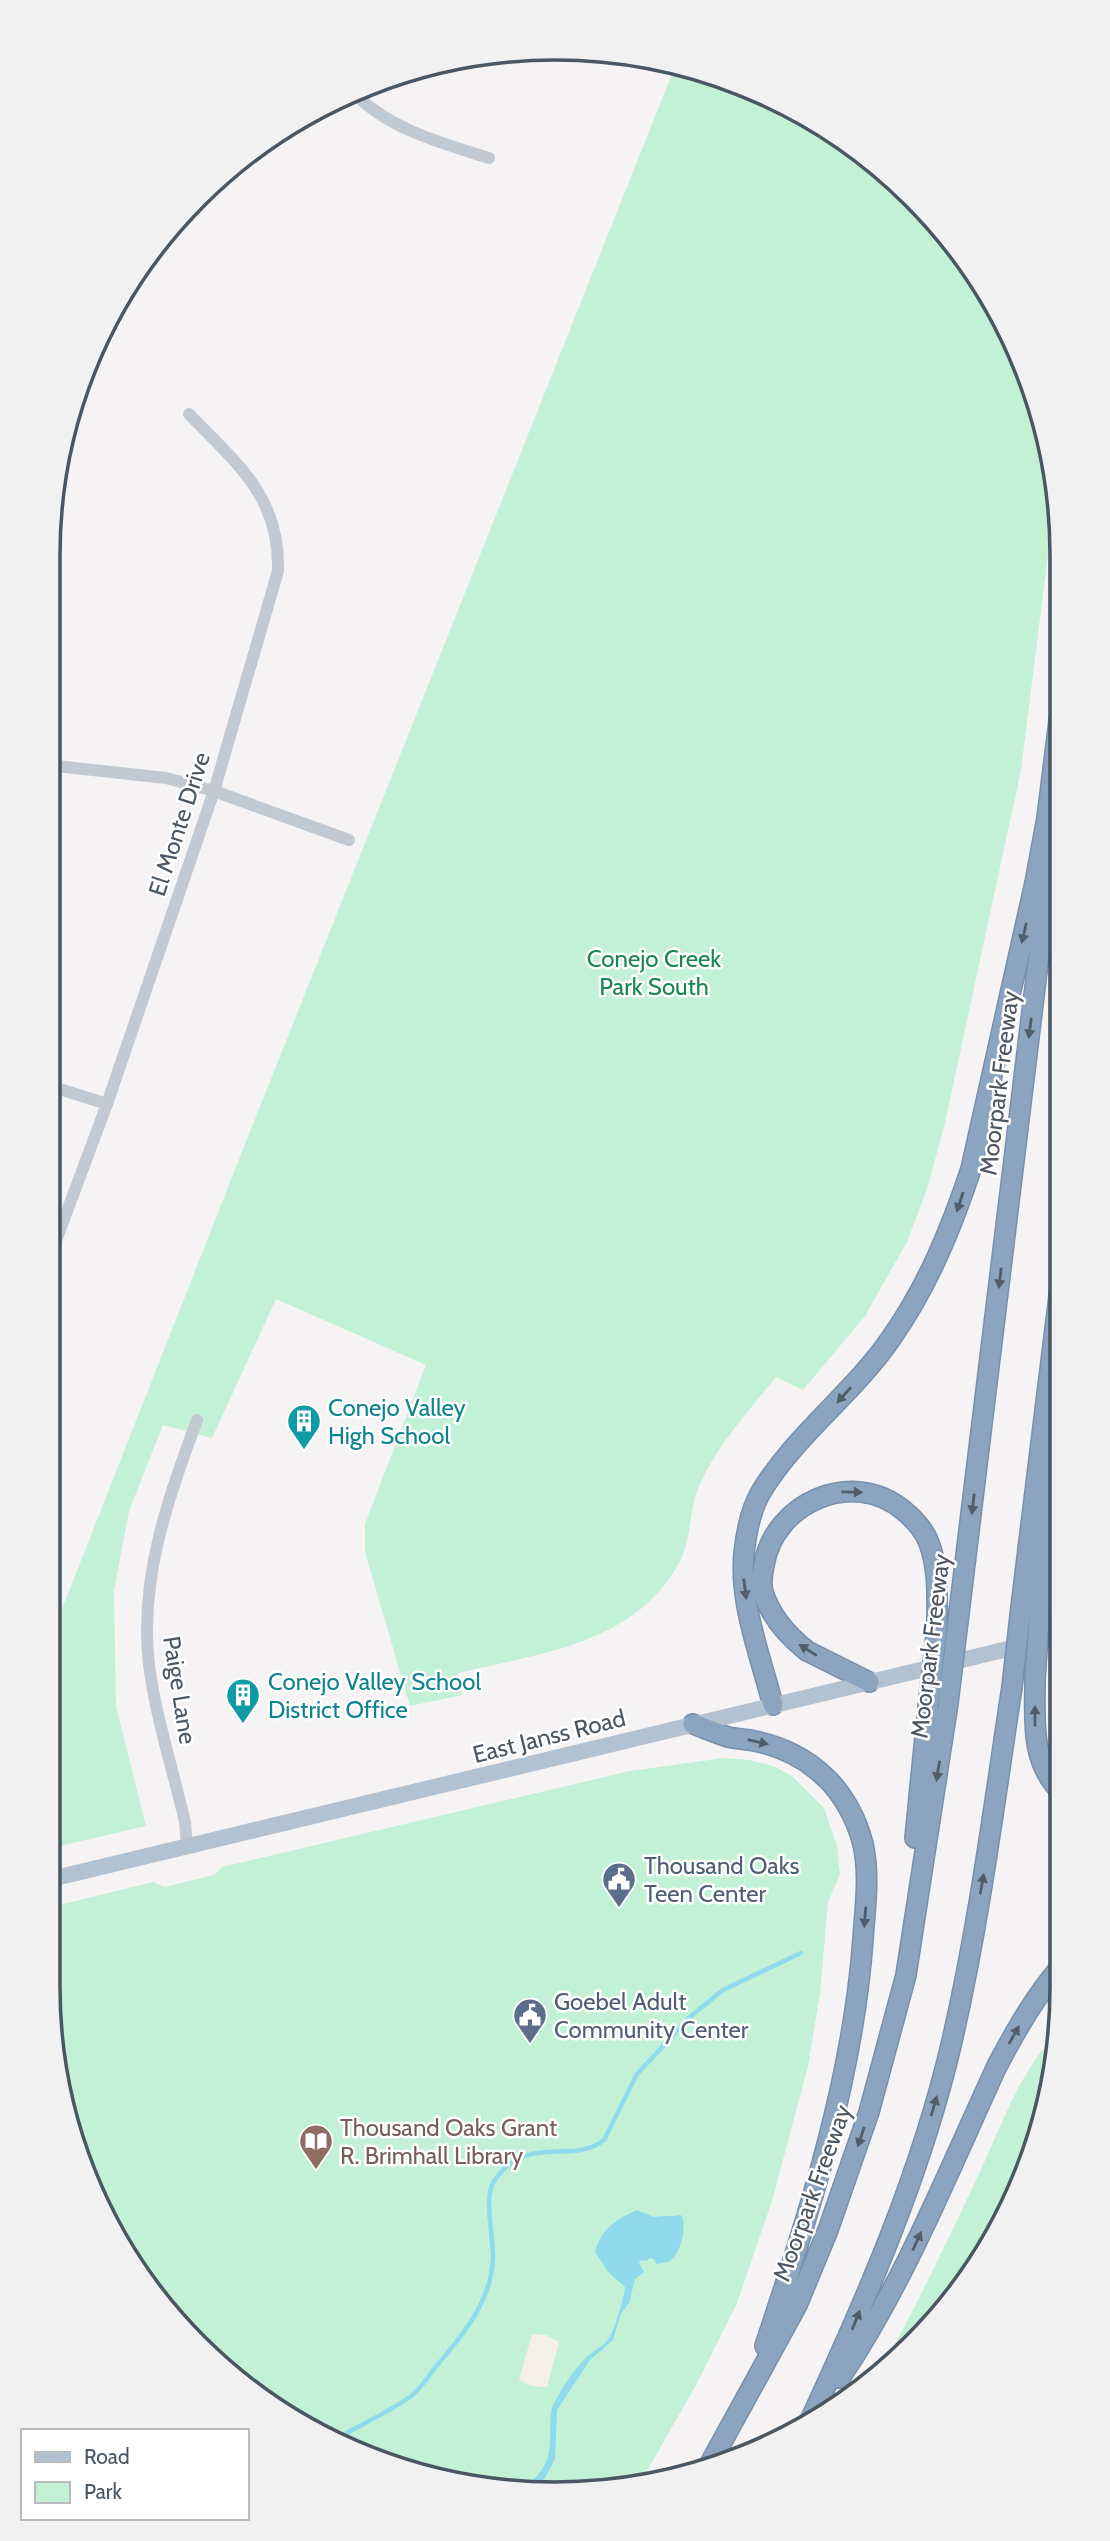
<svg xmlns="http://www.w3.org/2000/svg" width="1110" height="2541" font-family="Cabin,sans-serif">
<rect width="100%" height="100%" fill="#f5f3f3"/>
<!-- green -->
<path fill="#c3f1d5" d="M 676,64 L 719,74 L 864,152 L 958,246 L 1024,360 L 1057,483 L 1021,770 L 944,1127 L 927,1189 L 907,1242 L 865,1316 L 803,1390 L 776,1377 C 747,1413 715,1447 697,1491 C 689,1513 691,1542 679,1563 C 635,1644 538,1654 458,1673 L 462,1695 L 410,1706 L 365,1552 L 365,1524 L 426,1365 L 276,1299 L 212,1438 L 163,1425 L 129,1511 L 114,1591 L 116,1706 L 146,1826 L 47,1849 L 47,1647 L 249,1134 Z
M 724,1758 L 749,1760 L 773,1766 L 792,1776 L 824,1808 L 837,1846 L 840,1874 L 828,1902 L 820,1994 L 808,2066 L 772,2201 L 737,2303 L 696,2385 L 639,2485 L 622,2489 L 456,2484 L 301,2426 L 173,2320 L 115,2240 L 74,2150 L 47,1986 L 47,1908 L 153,1882 L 165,1887 L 214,1875 L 222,1867 L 630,1771 Z
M 1054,2036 L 1036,2150 L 995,2240 L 937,2320 L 885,2363 C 918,2302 948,2240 978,2176 C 1000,2129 1018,2075 1054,2036 Z"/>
<!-- sand -->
<path fill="#f5f0e5" d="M 532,2334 L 546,2335 L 559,2342 L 547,2387 L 532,2386 L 519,2380 Z"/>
<!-- water -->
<path fill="#90daee" d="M 637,2210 L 654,2217 C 666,2215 670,2217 681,2215 C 688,2226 680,2257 668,2262 C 664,2263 660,2263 656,2264 L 655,2260 L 650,2258 L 646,2261 L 641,2260 L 639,2263 L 644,2272 L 635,2279 L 629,2303 L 621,2314 L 613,2340 L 590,2360 L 557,2410 L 555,2459 L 545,2478 L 534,2487 L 526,2486 C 547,2470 551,2455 550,2430 C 550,2423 550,2415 552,2408 C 559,2392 576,2366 589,2355 C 596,2349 603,2347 609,2338 C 615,2330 624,2297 625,2287 L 609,2273 L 595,2252 C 601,2229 617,2219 637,2210 Z"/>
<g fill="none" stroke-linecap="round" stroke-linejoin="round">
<!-- stream -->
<path stroke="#90daee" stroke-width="4.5" d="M 336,2439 C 360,2425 387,2413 410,2397 C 419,2391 427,2378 434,2369 C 461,2337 491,2303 493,2259 C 494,2238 483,2198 494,2181 C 527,2132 572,2166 604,2140 L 637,2074 L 691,2016 L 723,1990 L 801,1953"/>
<!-- highway casing -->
<g stroke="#7690ad" stroke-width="22">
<path id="highway" d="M 1040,1603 L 1051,1458
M 1021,1607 L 1061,1280
M 958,1621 L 1050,864
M 1060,1636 L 1062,1636
M 1035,1680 C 1035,1722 1030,1761 1062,1793
M 869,1682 L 807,1651 C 788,1636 770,1615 763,1592 C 761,1584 762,1574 764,1565 C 774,1503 852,1468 903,1510 C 914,1519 924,1529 929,1543 C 939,1569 937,1599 937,1627
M 773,1705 C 761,1658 739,1602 744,1554 C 746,1534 751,1509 761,1492 C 796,1434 854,1393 892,1337 C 928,1285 951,1229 971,1169 L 1035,883 L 1047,818 L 1059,721
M 693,1724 C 704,1728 716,1733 728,1737 C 736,1739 745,1739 754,1741 C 780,1746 805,1758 824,1776 C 843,1793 857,1820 863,1844 C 870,1875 865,1908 863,1939 C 853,2080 809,2213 765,2346
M 915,1838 L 928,1707
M 840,2378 C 905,2281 948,2172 997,2066 C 1016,2030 1036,1995 1063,1964
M 807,2427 C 865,2302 921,2175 952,2041 C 979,1924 994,1805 1012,1687
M 707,2469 L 797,2305 L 828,2230 L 869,2112 L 906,1975 L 948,1703"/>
</g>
<!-- minor -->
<path stroke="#c1cad2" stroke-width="12" d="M 352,91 C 388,129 441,143 489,158
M 47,765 L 166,778 L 214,791 L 349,840
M 47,1085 L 107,1104
M 47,1265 L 107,1104 L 214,791 L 278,571 C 280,496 237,464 189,414
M 187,1847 L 185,1822 C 173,1770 156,1718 149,1665 C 139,1579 168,1499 197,1420"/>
<!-- major -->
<path stroke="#b3c2d1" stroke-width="16" d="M 47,1880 L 1062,1636"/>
<!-- highway -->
<use href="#highway" stroke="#8ba5c1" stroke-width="19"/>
<!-- highway-bridge casing -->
<g stroke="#7690ad" stroke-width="22" stroke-linecap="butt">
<path id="highway-bridge" d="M 1035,1680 L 1040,1603
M 1012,1687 L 1021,1607
M 948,1703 L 958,1621
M 928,1707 L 937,1627"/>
</g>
<!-- highway-bridge -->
<use href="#highway-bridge" stroke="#8ba5c1" stroke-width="19"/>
</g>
<!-- one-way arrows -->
<defs><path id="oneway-solid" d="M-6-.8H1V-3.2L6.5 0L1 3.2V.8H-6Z" transform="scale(1.75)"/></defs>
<g fill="#505e6b">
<use href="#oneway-solid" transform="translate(1024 933) rotate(103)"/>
<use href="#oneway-solid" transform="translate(1030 1028) rotate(97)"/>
<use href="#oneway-solid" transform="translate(960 1202) rotate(108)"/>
<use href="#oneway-solid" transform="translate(1000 1278) rotate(97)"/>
<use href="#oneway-solid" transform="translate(844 1395) rotate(132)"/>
<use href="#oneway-solid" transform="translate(852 1492) rotate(1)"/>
<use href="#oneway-solid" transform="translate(973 1504) rotate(97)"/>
<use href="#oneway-solid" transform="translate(745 1589) rotate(83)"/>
<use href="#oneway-solid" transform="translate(808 1650) rotate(-148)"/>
<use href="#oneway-solid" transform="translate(1035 1716) rotate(-90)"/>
<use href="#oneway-solid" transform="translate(758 1742) rotate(13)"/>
<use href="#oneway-solid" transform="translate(938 1771) rotate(99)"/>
<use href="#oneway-solid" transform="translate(982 1884) rotate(-80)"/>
<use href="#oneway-solid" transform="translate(865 1917) rotate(94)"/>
<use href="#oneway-solid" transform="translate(1014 2035) rotate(-61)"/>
<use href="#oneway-solid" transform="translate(934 2106) rotate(-74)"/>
<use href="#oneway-solid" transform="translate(861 2137) rotate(108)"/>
<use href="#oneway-solid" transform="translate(917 2241) rotate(-65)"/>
<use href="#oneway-solid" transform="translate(856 2320) rotate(-68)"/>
</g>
<!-- icons -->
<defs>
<g id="building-pin" transform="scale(1.75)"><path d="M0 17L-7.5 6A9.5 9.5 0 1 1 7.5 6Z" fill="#0f9aa8" stroke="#fff"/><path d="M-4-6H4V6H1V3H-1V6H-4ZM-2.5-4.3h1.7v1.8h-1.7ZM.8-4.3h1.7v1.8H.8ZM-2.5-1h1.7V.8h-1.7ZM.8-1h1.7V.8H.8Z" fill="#fff"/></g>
<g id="civic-pin" transform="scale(1.75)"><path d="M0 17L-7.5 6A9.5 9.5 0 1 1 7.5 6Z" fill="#5c6f8a" stroke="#fff"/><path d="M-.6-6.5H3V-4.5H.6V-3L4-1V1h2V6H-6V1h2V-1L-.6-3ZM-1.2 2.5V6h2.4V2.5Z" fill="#fff"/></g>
<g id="library-pin" transform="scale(1.75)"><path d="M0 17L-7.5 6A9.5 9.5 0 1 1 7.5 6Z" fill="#8d6e63" stroke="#fff"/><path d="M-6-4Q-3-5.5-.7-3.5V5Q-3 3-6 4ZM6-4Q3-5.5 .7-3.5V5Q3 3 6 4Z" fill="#fff"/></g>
</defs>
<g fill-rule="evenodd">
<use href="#building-pin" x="304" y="1421"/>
<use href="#building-pin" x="243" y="1695"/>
<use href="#civic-pin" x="619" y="1879"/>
<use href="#civic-pin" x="530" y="2015"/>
<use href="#library-pin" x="316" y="2141"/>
</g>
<g text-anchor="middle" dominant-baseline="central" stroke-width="5" stroke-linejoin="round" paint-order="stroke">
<!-- street labels -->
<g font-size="24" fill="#4a5661" stroke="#fff">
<text transform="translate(179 824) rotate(-72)">El Monte Drive</text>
<text transform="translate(999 1083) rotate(-83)">Moorpark Freeway</text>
<text transform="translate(930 1646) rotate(-83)">Moorpark Freeway</text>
<text transform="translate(180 1690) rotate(81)">Paige Lane</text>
<text transform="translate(549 1736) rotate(-14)">East Janss Road</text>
<text transform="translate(812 2193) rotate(-70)">Moorpark Freeway</text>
</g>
<!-- park labels -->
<g font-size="24" fill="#17864f" stroke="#fff">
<text x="654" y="958">Conejo Creek<tspan x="654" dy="28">Park South</tspan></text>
</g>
<!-- culture labels -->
<g font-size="24" fill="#0d838f" stroke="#fff" text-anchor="start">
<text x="328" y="1407">Conejo Valley<tspan x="328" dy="28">High School</tspan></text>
<text x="268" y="1681">Conejo Valley School<tspan x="268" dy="28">District Office</tspan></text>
</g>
<!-- service labels -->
<g font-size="24" fill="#4e5e75" stroke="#fff" text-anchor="start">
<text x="644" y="1865">Thousand Oaks<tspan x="644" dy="28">Teen Center</tspan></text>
<text x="554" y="2001">Goebel Adult<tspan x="554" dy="28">Community Center</tspan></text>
</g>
<!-- education labels -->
<g font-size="24" fill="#785e54" stroke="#fff" text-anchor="start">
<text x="340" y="2127">Thousand Oaks Grant<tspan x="340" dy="28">R. Brimhall Library</tspan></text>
</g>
</g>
<!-- crop -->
<path d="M0 0H1110V2541H0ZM555 60H555A495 495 0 0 1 1050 555V1987A495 495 0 0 1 555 2482H555A495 495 0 0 1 60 1987V555A495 495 0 0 1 555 60Z" fill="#f1f1f2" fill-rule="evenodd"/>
<path fill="none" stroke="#4a5661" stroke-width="3.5" d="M555 60H555A495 495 0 0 1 1050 555V1987A495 495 0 0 1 555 2482H555A495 495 0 0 1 60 1987V555A495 495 0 0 1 555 60Z"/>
<!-- legend -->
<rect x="21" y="2429" width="228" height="91" fill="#ffffff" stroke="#b7bbc0" stroke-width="2"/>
<rect x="35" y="2452" width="35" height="10" fill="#b3c2d1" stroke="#b7bbc0" stroke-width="2"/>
<text x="84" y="2464" font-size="21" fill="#4a5661">Road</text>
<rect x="35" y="2482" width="35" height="21" fill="#c3f1d5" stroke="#b7bbc0" stroke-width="2"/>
<text x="84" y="2499" font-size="21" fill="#4a5661">Park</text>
</svg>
